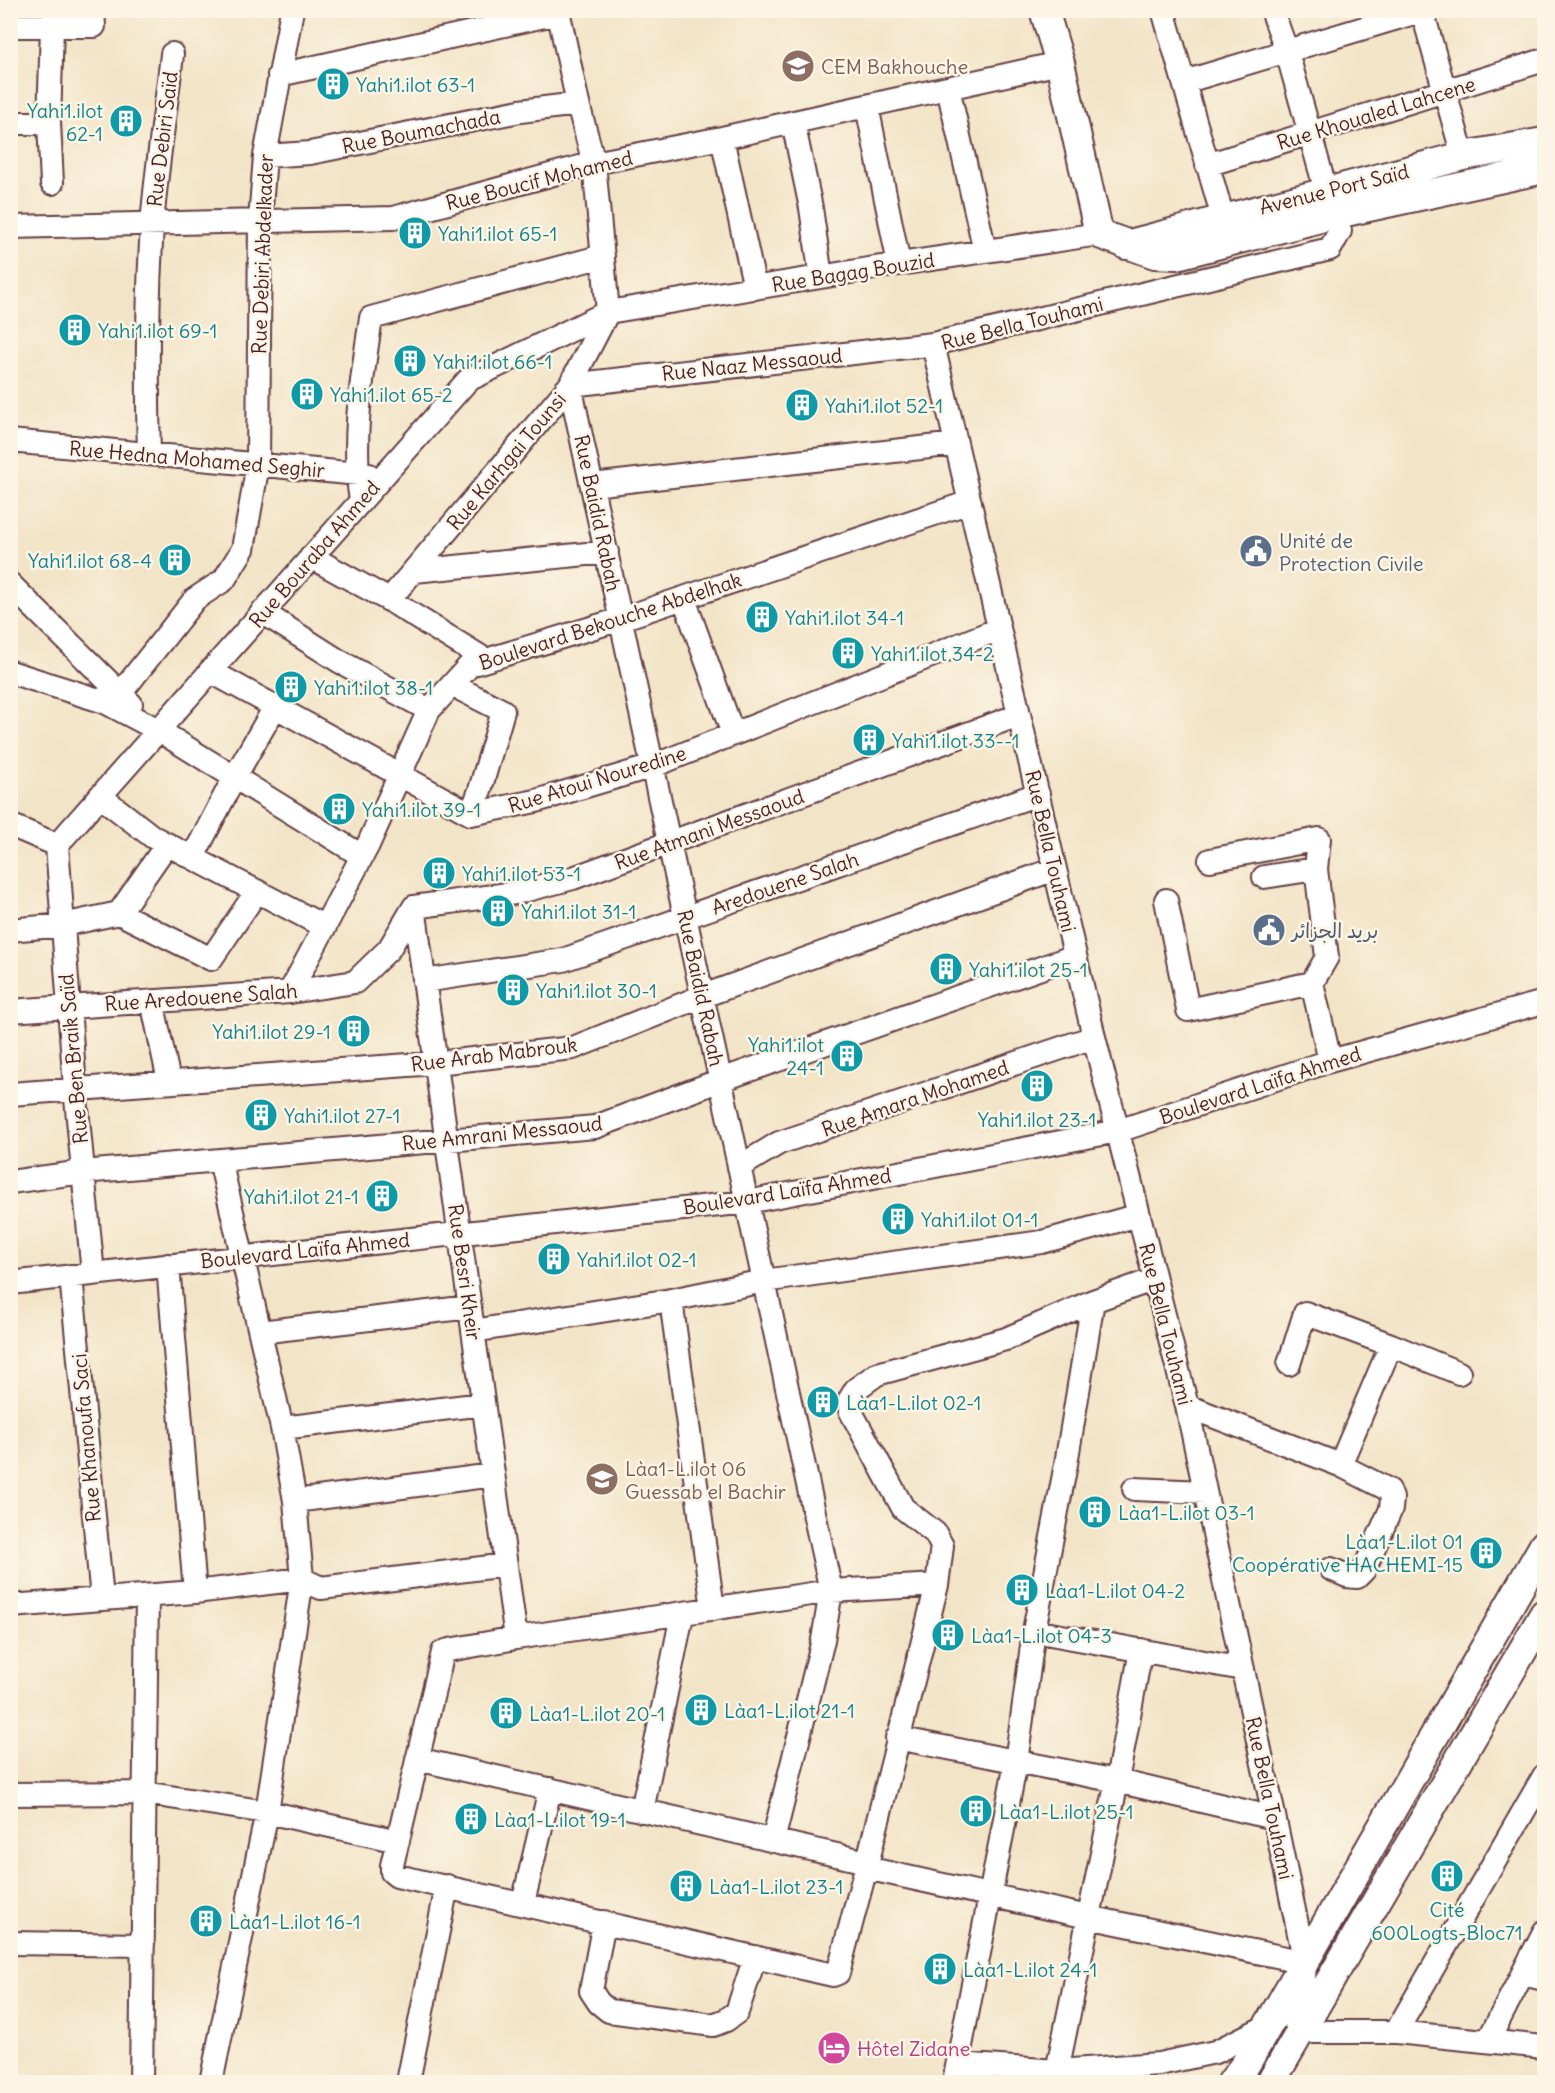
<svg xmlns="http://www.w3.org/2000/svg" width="1555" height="2093" font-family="Delius,'Playpen Sans Arabic',sans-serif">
<rect width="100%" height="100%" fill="#fcf5e5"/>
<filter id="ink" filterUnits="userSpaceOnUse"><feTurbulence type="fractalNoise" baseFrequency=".0167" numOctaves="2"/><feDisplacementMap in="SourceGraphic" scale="12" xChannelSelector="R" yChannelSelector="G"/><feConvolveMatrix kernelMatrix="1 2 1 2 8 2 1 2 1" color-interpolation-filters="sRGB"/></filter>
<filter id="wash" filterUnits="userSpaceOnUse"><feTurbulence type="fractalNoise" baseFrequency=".008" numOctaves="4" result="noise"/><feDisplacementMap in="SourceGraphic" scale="24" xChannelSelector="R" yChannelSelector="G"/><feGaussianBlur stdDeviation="1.35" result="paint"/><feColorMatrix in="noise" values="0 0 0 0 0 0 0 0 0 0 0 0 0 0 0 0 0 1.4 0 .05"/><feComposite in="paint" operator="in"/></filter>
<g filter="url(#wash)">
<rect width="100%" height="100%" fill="#f2e4c7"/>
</g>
<g filter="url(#ink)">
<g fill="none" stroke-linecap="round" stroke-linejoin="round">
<!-- minor casing -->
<g stroke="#633d42" stroke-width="26">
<path id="minor" d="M 558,10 L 578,104 L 594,163 L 608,312
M 1163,10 L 1223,218
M 1272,10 L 1287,52 L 1326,191 L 1340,231 L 1330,249 L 933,344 L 1094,1037 L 1187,1406 L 1305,1962 L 1301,2030
M 1422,10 L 1463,156
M 10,26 L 94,26 L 93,10
M 279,75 L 558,13
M 1184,82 L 1424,10
M 948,88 L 985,251
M 867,106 L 899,264
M 793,122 L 811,208 L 821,277
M 10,123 L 49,123
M 722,138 L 755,288
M 265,156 L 310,153 L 520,111 L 578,104
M 1207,165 L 1544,60
M 52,183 L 49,123 L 52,26
M 10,227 L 393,218 L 594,163 L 722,138 L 1060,63
M 10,441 L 369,475
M 149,454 C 147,378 147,302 152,226 C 156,169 166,111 172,54
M 592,485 L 956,444
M 361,501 C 351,439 362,379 371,318 L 603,256
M 311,557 L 389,600 L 486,660
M 414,571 L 607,552
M 10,584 L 131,704
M 684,599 L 733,734
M 389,600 L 570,385 L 608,312
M 262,612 L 339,661 L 429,710
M 210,671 L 471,814 L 536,801 L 653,766 L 999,629
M 10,672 L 105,702 L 158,730 L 362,856
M 452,685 L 503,711 L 480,790 L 471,814
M 120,694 L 195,599 L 224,580 L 243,549 L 258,464 L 260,221 L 265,156 L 292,10
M 100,796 L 153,837 L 325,927
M 10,825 L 57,845
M 167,844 L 119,913 L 211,959 L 257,891
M 57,845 L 468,380 L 608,312 L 899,264 L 1099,234
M 57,845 L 75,1088 L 93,1274
M 193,857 L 234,778 L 275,707
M 1210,860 L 1319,839 L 1316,869 L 1327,957 L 1312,983
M 1264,877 L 1316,869
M 1166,900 L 1188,1010 L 1312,983 L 1330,1061
M 414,907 L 516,1638
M 10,930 L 63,925 L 119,913
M 424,981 L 563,960 L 1038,794
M 290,992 L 368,845 L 429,710 L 470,665 L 621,619 L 970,502
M 152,1001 L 169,1081
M 10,1011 L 290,992 L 355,982 L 389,949 L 414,907 L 515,893 L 573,878 L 1019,715
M 10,1094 L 436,1063 L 573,1048 L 703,996 L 1055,869
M 739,1167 L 779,1143 L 1094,1037
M 10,1182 L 83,1172 L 595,1127 L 721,1080 L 1075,956
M 168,1265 L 195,1592
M 71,1276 L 102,1599
M 10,1283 L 747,1202 L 1118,1131 L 1330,1061 L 1544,1002
M 671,1300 L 713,1609
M 473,1331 L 671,1300 L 764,1281 L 1042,1242 L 1139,1215
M 260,1332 L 470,1307
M 1391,1345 L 1459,1373
M 1289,1364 L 1305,1313 L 1391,1345 L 1340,1465
M 1187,1406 L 1340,1465 L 1389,1490 L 1392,1498 L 1391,1509 L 1364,1570 L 1357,1577 L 1347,1576 L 1331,1569
M 282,1428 L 483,1404
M 1134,1489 L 1205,1492
M 295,1501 L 493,1475
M 937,1585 L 831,1591 L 516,1638 L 449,1650 L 443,1652 L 392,1865 L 392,1872 L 397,1876 L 833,1975 L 838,1973 L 866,1868 L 937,1585 L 942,1546 L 935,1533 L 903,1508 L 850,1410 L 850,1399 L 856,1389 L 877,1374 L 1006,1339 L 1093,1301 L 1155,1279
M 10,1606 L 195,1592 L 302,1579 L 321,1588 L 506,1565
M 1034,1631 L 1243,1669
M 897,1738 L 1117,1781 L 1274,1818
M 417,1759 L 867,1862
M 10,1794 L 144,1793 L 267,1812 L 398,1841
M 642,1811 L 682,1615
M 773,1841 L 823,1640 L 831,1591 L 570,385 L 933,344
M 866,1868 L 1088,1917 L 1305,1962
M 523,1903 L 550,1789
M 604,1922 L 591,1991 L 599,2003 L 609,2011 L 713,2025 L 726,2020 L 737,2012 L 755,1957
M 10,1943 L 143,1945
M 1523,1974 L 1544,1979
M 1294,2020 L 1301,2032 L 1396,2032 L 1544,2047
M 1396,2032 L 1544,1776
M 1488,2041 L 1544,1932
M 958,2064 L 1057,2071 L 1159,2064 L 1215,2052 L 1269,2025
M 1057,2071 L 1117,1781 L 1141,1650
M 141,2082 L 147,1596
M 211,2082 L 267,1812 L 302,1579 L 295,1501 L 282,1428 L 220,1160
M 408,2082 L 447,1886
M 954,2082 L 1016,1762 L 1034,1631 L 1066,1464 L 1093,1301"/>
</g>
<!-- major casing -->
<g stroke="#633d42" stroke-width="32">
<path id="major" d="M 1044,10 L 1060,63 L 1099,234 L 1155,254 L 1177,255 L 1336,214 L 1544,169
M 1126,245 L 1463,156 L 1544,142
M 1232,2082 L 1247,2062 L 1544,1545
M 1271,2082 L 1544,1614"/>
</g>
<!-- minor -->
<use href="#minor" stroke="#fff" stroke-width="22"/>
<!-- major -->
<use href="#major" stroke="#fff" stroke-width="28"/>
</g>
</g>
<!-- icons -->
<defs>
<g id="school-disc" transform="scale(1.725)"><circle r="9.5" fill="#8d6e63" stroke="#fcf5e5"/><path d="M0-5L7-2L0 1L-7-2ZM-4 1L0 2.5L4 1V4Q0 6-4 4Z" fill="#fff"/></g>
<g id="building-disc" transform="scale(1.725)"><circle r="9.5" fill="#0f9aa8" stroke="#fcf5e5"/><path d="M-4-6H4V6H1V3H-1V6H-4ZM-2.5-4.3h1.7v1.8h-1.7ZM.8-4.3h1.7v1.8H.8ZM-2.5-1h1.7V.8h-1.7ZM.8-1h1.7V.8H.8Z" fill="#fff"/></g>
<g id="civic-disc" transform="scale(1.725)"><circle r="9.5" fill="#5c6f8a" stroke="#fcf5e5"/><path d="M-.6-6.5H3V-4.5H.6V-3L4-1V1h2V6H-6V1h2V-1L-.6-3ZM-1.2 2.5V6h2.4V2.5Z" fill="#fff"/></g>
<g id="hotel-disc" transform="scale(1.725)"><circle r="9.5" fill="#d1479c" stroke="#fcf5e5"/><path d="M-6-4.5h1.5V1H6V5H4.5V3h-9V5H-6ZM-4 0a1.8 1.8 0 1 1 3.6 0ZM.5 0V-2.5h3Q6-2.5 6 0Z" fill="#fff"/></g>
</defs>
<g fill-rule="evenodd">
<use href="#school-disc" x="798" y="66"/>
<use href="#building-disc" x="333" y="84"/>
<use href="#building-disc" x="126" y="121"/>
<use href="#building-disc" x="415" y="233"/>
<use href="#building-disc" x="75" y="330"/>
<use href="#building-disc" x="410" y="361"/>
<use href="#building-disc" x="307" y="394"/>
<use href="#building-disc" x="802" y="405"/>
<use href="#civic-disc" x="1256" y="551"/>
<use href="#building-disc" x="175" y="560"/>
<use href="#building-disc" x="762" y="617"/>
<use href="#building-disc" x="848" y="653"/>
<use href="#building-disc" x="291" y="687"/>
<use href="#building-disc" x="869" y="740"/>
<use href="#building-disc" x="339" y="809"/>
<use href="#building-disc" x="439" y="873"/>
<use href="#building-disc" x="498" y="911"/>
<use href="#civic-disc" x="1269" y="930"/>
<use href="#building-disc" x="946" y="969"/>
<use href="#building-disc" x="513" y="990"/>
<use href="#building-disc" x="354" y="1031"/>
<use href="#building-disc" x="847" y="1056"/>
<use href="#building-disc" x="1037" y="1086"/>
<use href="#building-disc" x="261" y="1115"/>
<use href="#building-disc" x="382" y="1196"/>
<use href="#building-disc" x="898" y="1219"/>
<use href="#building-disc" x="554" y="1259"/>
<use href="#building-disc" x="823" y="1402"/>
<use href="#school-disc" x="602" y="1479"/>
<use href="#building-disc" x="1095" y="1512"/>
<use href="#building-disc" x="1486" y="1553"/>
<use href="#building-disc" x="1022" y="1590"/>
<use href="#building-disc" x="948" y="1635"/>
<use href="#building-disc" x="701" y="1710"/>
<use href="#building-disc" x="506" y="1713"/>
<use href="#building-disc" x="976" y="1811"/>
<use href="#building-disc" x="471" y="1819"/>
<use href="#building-disc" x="1447" y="1876"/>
<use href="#building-disc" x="686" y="1886"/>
<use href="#building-disc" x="206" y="1921"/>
<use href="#building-disc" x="940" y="1969"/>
<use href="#hotel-disc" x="834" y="2048"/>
</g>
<g text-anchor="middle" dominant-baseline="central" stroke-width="5" stroke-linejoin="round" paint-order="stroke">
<!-- education labels -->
<g font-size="20" fill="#785e54" stroke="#fcf5e5" text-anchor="start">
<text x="821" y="66">CEM Bakhouche</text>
<text x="625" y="1468">Làa1-L.ilot 06<tspan x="625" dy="23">Guessab el Bachir</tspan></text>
</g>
<!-- culture labels -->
<g font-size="20" fill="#0d838f" stroke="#fcf5e5" text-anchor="start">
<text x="356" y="84">Yahi1.ilot 63-1</text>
<text x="103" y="110" text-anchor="end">Yahi1.ilot<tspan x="103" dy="23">62-1</tspan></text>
<text x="438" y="233">Yahi1.ilot 65-1</text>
<text x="98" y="330">Yahi1.ilot 69-1</text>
<text x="433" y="361">Yahi1.ilot 66-1</text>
<text x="330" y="394">Yahi1.ilot 65-2</text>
<text x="825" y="405">Yahi1.ilot 52-1</text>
<text x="152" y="560" text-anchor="end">Yahi1.ilot 68-4</text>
<text x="785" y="617">Yahi1.ilot 34-1</text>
<text x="871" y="653">Yahi1.ilot 34-2</text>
<text x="314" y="687">Yahi1.ilot 38-1</text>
<text x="892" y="740">Yahi1.ilot 33--1</text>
<text x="362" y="809">Yahi1.ilot 39-1</text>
<text x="462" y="873">Yahi1.ilot 53-1</text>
<text x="521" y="911">Yahi1.ilot 31-1</text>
<text x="969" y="969">Yahi1.ilot 25-1</text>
<text x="536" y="990">Yahi1.ilot 30-1</text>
<text x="331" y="1031" text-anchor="end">Yahi1.ilot 29-1</text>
<text x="824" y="1044" text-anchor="end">Yahi1.ilot<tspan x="824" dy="23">24-1</tspan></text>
<text x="284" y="1115">Yahi1.ilot 27-1</text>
<text x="1037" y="1119" text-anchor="middle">Yahi1.ilot 23-1</text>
<text x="359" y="1196" text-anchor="end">Yahi1.ilot 21-1</text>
<text x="921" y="1219">Yahi1.ilot 01-1</text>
<text x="577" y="1259">Yahi1.ilot 02-1</text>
<text x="846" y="1402">Làa1-L.ilot 02-1</text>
<text x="1118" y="1512">Làa1-L.ilot 03-1</text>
<text x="1463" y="1541" text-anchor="end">Làa1-L.ilot 01<tspan x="1463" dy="23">Coopérative HACHEMI-15</tspan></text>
<text x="1045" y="1590">Làa1-L.ilot 04-2</text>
<text x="971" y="1635">Làa1-L.ilot 04-3</text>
<text x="724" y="1710">Làa1-L.ilot 21-1</text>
<text x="529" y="1713">Làa1-L.ilot 20-1</text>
<text x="999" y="1811">Làa1-L.ilot 25-1</text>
<text x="494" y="1819">Làa1-L.ilot 19-1</text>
<text x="709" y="1886">Làa1-L.ilot 23-1</text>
<text x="1447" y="1909" text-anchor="middle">Cité<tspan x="1447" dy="23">600Logts-Bloc71</tspan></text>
<text x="229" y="1921">Làa1-L.ilot 16-1</text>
<text x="963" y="1969">Làa1-L.ilot 24-1</text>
</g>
<!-- street labels -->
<g font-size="20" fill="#4a1f2b" stroke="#fcf5e5">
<text transform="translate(1376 113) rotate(-17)">Rue Khoualed Lahcene</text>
<text transform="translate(421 131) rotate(-11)">Rue Boumachada</text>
<text transform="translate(162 139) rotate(-83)">Rue Debiri Saïd</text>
<text transform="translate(539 180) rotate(-14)">Rue Boucif Mohamed</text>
<text transform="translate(1334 189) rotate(-14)">Avenue Port Saïd</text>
<text transform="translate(262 254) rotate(-88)">Rue Debiri Abdelkader</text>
<text transform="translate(853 272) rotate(-9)">Rue Bagag Bouzid</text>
<text transform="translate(1022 323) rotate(-14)">Rue Bella Touhami</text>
<text transform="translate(752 364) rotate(-6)">Rue Naaz Messaoud</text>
<text transform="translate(197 459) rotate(5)">Rue Hedna Mohamed Seghir</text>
<text transform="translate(506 461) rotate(-50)">Rue Karhgai Tounsi</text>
<text transform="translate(598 513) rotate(78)">Rue Baidid Rabah</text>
<text transform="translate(314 554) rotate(-49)">Rue Bouraba Ahmed</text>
<text transform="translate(610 621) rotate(-18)">Boulevard Bekouche Abdelhak</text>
<text transform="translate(597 779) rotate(-17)">Rue Atoui Nouredine</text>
<text transform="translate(709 829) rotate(-20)">Rue Atmani Messaoud</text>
<text transform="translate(1051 851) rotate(77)">Rue Bella Touhami</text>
<text transform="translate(785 883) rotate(-19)">Aredouene Salah</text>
<text transform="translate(701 988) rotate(78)">Rue Baidid Rabah</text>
<text transform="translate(201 997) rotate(-4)">Rue Aredouene Salah</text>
<text transform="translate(494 1054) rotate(-7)">Rue Arab Mabrouk</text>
<text transform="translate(73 1059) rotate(-95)">Rue Ben Braik Saïd</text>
<text transform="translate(1260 1085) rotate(-18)">Boulevard Laïfa Ahmed</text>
<text transform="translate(915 1098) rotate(-19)">Rue Amara Mohamed</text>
<text transform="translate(502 1133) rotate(-6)">Rue Amrani Messaoud</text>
<text transform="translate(787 1191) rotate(-9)">Boulevard Laïfa Ahmed</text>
<text transform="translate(305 1250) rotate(-6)">Boulevard Laïfa Ahmed</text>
<text transform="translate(465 1272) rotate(82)">Rue Besri Kheir</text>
<text transform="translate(1166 1324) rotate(76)">Rue Bella Touhami</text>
<text transform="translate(86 1438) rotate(-95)">Rue Khanoufa Saci</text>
<text transform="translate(1270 1798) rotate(78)">Rue Bella Touhami</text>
</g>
<!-- service labels -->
<g font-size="20" fill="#4e5e75" stroke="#fcf5e5" text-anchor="start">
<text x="1279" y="540">Unité de<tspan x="1279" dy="23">Protection Civile</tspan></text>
<text x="1292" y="930">بريد الجزائر</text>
</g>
<!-- hotel labels -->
<g font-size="20" fill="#b23c85" stroke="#fcf5e5" text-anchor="start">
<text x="857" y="2048">Hôtel Zidane</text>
</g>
</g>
<!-- margin -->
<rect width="1555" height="2093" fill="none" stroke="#fcf5e5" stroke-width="36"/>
</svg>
